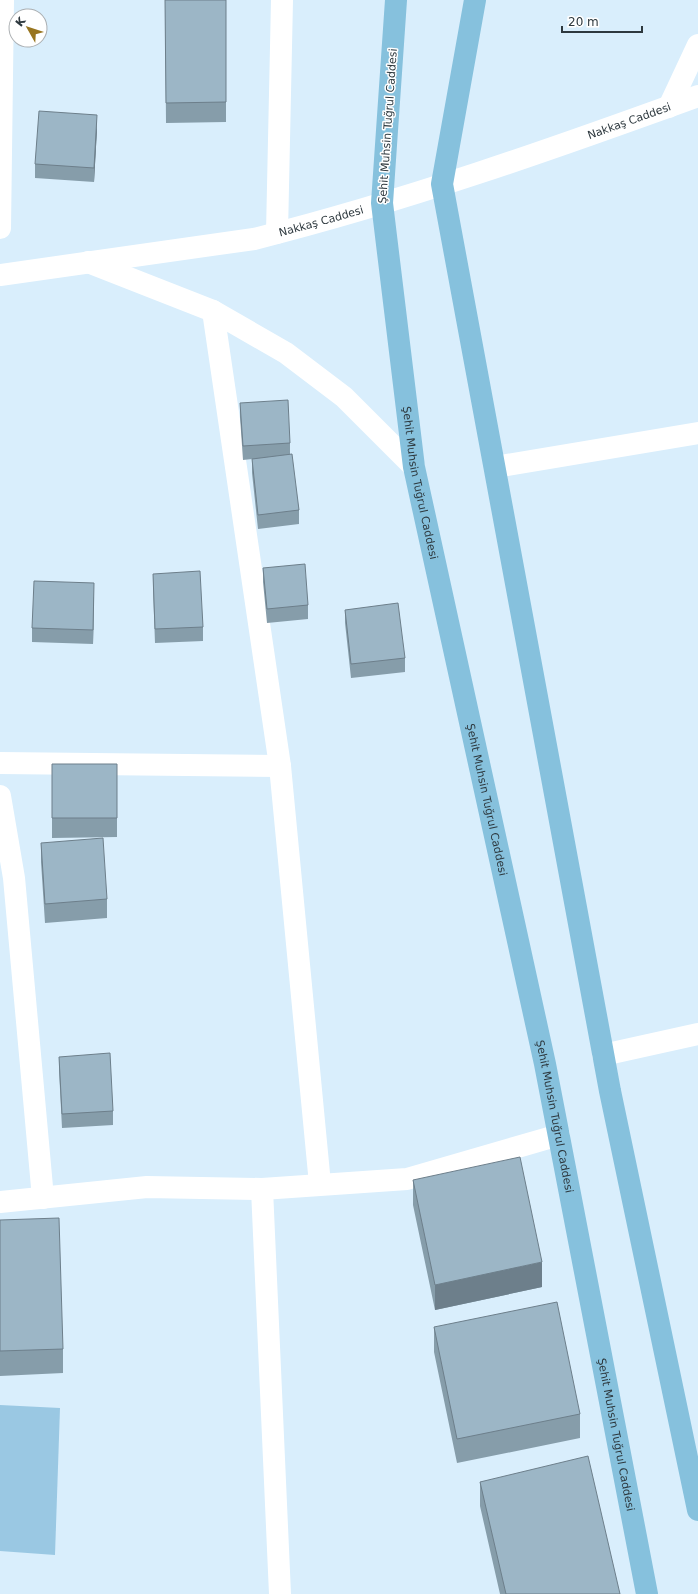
<svg xmlns="http://www.w3.org/2000/svg" width="698" height="1594" font-family="'DejaVu Sans',sans-serif">
<rect width="100%" height="100%" fill="#d9eefc"/>
<!-- green -->
<path fill="#9ac8e3" d="M 0,1405 L 60,1408 L 55,1555 L 0,1551 Z"/>
<g fill="none" stroke-linecap="round" stroke-linejoin="round">
<!-- minor -->
<g stroke="#fff" stroke-width="22">
<path d="M 669,107 L 698,45"/>
<path d="M 0,228 L 3,0"/>
<path d="M 277,233 L 282,0"/>
<path d="M 88,262 L 213,311 L 286,353 L 344,397 L 414,467"/>
<path id="s1" d="M 0,275 L 254,239 C 405,201 552,149 698,96"/>
<path d="M 213,311 L 280,766 L 320,1184"/>
<path d="M 495,467 L 698,433"/>
<path d="M 0,763 L 280,766"/>
<path d="M 0,796 L 14,878 L 43,1198"/>
<path d="M 603,1055 L 698,1034"/>
<path d="M 262,1189 L 280,1594"/>
<path d="M 0,1202 L 147,1187 L 262,1189 L 407,1179 L 559,1135"/>
</g>
<!-- major -->
<g stroke="#86c1dd" stroke-width="22">
<path id="s2" d="M 396,0 L 382,203 L 414,467 L 545,1064 L 647,1594"/>
<path d="M 475,0 L 442,184 L 610,1091 L 698,1510"/>
</g>
</g>
<!-- wall -->
<path fill="#869daa" d="M 165,0 L 226,0 L 226,122 L 166,123 Z
M 97,129 L 94,182 L 35,178 L 35,164 Z
M 240,403 L 290,443 L 290,454 L 299,510 L 299,524 L 258,529 L 252,473 L 252,459 L 243,460 L 240,417 Z
M 263,568 L 308,605 L 308,619 L 267,623 L 263,582 Z
M 153,574 L 203,627 L 203,641 L 155,643 L 153,588 Z
M 94,597 L 93,644 L 32,642 L 32,628 Z
M 345,610 L 405,658 L 405,672 L 351,678 L 345,623 Z
M 52,764 L 117,764 L 117,837 L 52,838 Z
M 41,843 L 107,899 L 107,918 L 45,923 L 41,862 Z
M 59,1057 L 113,1111 L 113,1125 L 62,1128 L 59,1070 Z
M 413,1180 L 542,1287 L 435,1310 L 413,1205 Z
M 0,1220 L 63,1349 L 63,1373 L 0,1376 Z
M 434,1327 L 580,1414 L 580,1438 L 457,1463 L 434,1352 Z
M 480,1482 L 620,1594 L 500,1594 L 480,1506 Z"/>
<!-- shaded-wall -->
<path fill="#6d7f8b" d="M 97,115 L 97,129 L 94,182 L 94,168 Z
M 94,583 L 94,597 L 93,644 L 93,630 Z
M 542,1262 L 542,1287 L 435,1310 L 435,1285 Z"/>
<!-- building -->
<path fill="#9cb6c6" stroke="#6d7f8b" d="M 165,0 L 226,0 L 226,102 L 166,103 Z
M 39,111 L 97,115 L 94,168 L 35,164 Z
M 288,400 L 290,443 L 243,446 L 240,403 Z
M 292,454 L 299,510 L 258,515 L 252,459 Z
M 305,564 L 308,605 L 267,609 L 263,568 Z
M 200,571 L 203,627 L 155,629 L 153,574 Z
M 34,581 L 94,583 L 93,630 L 32,628 Z
M 398,603 L 405,658 L 351,664 L 345,610 Z
M 52,764 L 117,764 L 117,818 L 52,818 Z
M 103,838 L 107,899 L 45,904 L 41,843 Z
M 110,1053 L 113,1111 L 62,1114 L 59,1057 Z
M 520,1157 L 542,1262 L 435,1285 L 413,1180 Z
M 59,1218 L 63,1349 L 0,1351 L 0,1220 Z
M 557,1302 L 580,1414 L 457,1439 L 434,1327 Z
M 588,1456 L 620,1594 L 506,1594 L 480,1482 Z"/>
<g text-anchor="middle" dominant-baseline="central" stroke-width="3" stroke-linejoin="round" paint-order="stroke">
<!-- street labels -->
<g font-size="11" fill="#2d383e" stroke="#fff">
<text stroke="none"><textPath href="#s1" startOffset="650">Nakkaş Caddesi</textPath></text>
<text transform="translate(388 126) rotate(-86)">Şehit Muhsin Tuğrul Caddesi</text>
<text stroke="none"><textPath href="#s1" startOffset="326">Nakkaş Caddesi</textPath></text>
<text stroke="none"><textPath href="#s2" startOffset="486">Şehit Muhsin Tuğrul Caddesi</textPath></text>
<text stroke="none"><textPath href="#s2" startOffset="810">Şehit Muhsin Tuğrul Caddesi</textPath></text>
<text stroke="none"><textPath href="#s2" startOffset="1134">Şehit Muhsin Tuğrul Caddesi</textPath></text>
<text stroke="none"><textPath href="#s2" startOffset="1458">Şehit Muhsin Tuğrul Caddesi</textPath></text>
</g>
</g>
<!-- north arrow -->
<g transform="translate(28 28) rotate(309)"><circle r="19" fill="#ffffff" stroke="#abafb2"/>
<path d="M0-3L7 15L0 10L-7 15Z" fill="#98751f"/>
<text y="-6" font-size="11" font-weight="bold" text-anchor="middle" fill="#2d383e">K</text>
</g>
<!-- scale -->
<path d="M562 26v6h80v-6" fill="none" stroke="#2d383e" stroke-width="2"/>
<text x="568" y="26" font-size="12" fill="#2d383e" stroke="#ffffff" stroke-width="3" paint-order="stroke">20 m</text>
</svg>
